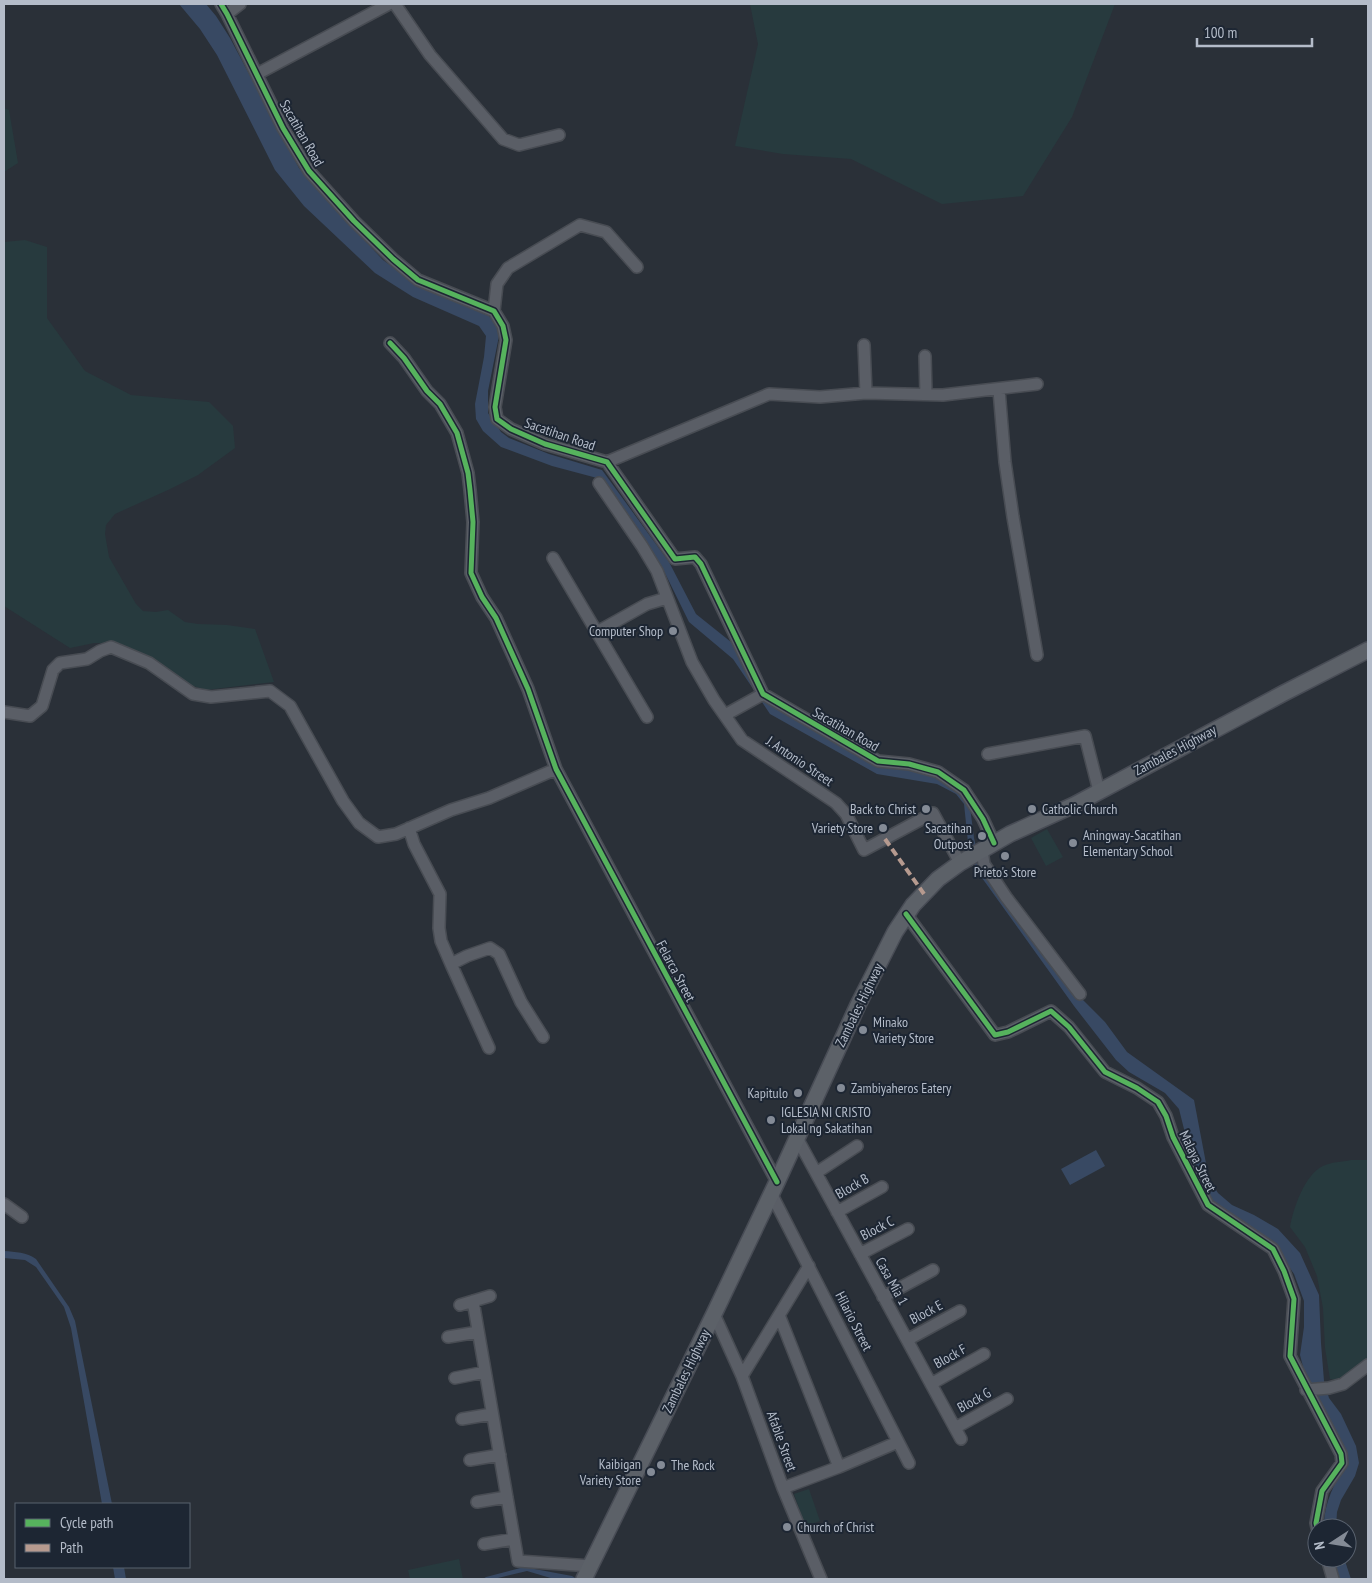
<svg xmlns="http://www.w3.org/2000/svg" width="1372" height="1583" font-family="'PT Sans Narrow',sans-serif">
<rect width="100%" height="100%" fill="#2a3038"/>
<!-- green -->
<path fill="#273a3e" d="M 750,4 L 1115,4 L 1072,117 L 1023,196 L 942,204 L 851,159 L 783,154 L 735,146 L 758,44 Z
M 4,108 L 9,110 L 18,163 L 4,172 Z
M 25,240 L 47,247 L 47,318 L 85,371 L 131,395 L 209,402 L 233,426 L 235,448 L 198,475 L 168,490 L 115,514 L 106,525 L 105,534 L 109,557 L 136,604 L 143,611 L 156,612 L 168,610 L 185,622 L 198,624 L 227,625 L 255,629 L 274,682 L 206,690 L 186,684 L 149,657 L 118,643 L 94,643 L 70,648 L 4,606 L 4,242 Z
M 1047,829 L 1063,857 L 1046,866 L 1031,838 Z
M 1351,1160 L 1368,1160 L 1368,1359 L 1341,1381 L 1330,1379 L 1325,1348 L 1323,1308 L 1317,1276 L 1305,1247 L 1290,1227 C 1293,1209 1305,1174 1323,1166 C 1331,1162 1342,1162 1351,1160 Z
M 809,1489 L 820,1521 L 805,1526 L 794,1494 Z
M 459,1559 L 463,1579 L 410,1579 L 408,1570 Z"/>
<!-- water -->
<path fill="#384963" d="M 179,4 L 206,4 L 216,16 L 230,38 L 299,168 L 328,201 L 383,260 L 419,286 L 489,316 L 498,327 L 499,336 L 488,391 L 488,413 L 501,432 L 509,438 L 549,454 L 602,470 L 669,562 L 696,614 L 741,650 L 771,699 L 877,764 L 939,774 L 962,791 L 970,807 L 974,838 L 977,851 L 1034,935 L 1082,999 L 1105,1022 L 1127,1052 L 1194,1100 L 1209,1179 L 1218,1193 L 1232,1205 L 1254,1215 L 1278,1229 L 1300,1253 L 1319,1295 L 1321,1343 L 1324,1381 L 1329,1398 L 1341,1414 L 1356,1446 L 1359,1463 L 1355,1476 L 1341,1500 L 1337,1512 L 1336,1528 L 1324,1528 C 1323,1504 1335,1484 1345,1463 L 1307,1382 L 1300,1355 L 1304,1327 L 1304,1301 L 1294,1274 L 1274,1245 L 1256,1230 L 1212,1202 L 1199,1179 L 1188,1145 L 1179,1109 L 1165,1093 L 1129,1072 L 1116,1060 L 1074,1006 L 977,871 L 969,852 L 964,804 L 956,794 L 937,784 L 877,774 L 770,714 L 733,659 L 689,622 L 661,565 L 597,478 L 552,466 L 501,447 L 483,431 L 476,419 L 475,404 L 484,357 L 486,336 L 479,326 L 413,297 L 375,273 L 304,206 L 275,170 L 217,55 L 200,29 Z
M 1096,1150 L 1105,1166 L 1070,1185 L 1061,1169 Z
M 4,1251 C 15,1252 27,1252 36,1259 L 69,1307 L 75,1321 L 112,1504 L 102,1504 L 71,1328 L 64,1307 L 36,1267 L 25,1260 L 4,1258 Z
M 1331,1558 L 1344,1558 L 1351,1579 L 1337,1579 Z
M 113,1567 L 124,1567 L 126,1579 L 115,1579 Z
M 524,1567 L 572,1576 L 577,1579 L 554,1579 L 527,1571 L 494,1579 L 483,1579 L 486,1577 Z"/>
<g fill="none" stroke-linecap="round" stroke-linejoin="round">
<!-- minor casing -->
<g stroke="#484c53" stroke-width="14">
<path id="minor" d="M 221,4 L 227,14 L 283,128 L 309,171 L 354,221 L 393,259 L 418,280 L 494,311 L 503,326 L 506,340 L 495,407 L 497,419 L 511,429 L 545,444 L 607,462 L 675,559 L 695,557 L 701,564 L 763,694 L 878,761 L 909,764 L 938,772 L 964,790 L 983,819 L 994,843
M 395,4 L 430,55 L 503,139 L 519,145 L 559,135
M 227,14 L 240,4
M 257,74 L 389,4
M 494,311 L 497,284 L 508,268 L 580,225 L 606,232 L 637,267
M 390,343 L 404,358 L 427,391 L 440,404 L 457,433 L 468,473 L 470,490 L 473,522 L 471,573 L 482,597 L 496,618 L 528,689 L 556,769 L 777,1182
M 864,345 L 866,393
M 925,356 L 926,394
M 999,390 L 1005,462 L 1013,517 L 1037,655
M 607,462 L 769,394 L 820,397 L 866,393 L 943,395 L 1037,384
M 599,483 L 642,546 L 657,571 L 692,662 L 714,700 L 742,740 L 836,803 L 846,814 L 864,850 L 933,813 L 960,863
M 553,558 L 647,717
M 597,632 L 647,604 L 667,598
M 4,712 L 30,716 L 42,706 L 53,670 L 60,663 L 87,659 L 100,651 L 111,647 L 149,663 L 193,694 L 211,697 L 270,691 L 290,706 L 343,801 L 359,823 L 378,837 L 396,834 L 451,810 L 489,798 L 556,769
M 725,715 L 763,694
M 988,754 L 1085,736 L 1099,791
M 409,828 L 414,844 L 440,894 L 439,928 L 441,941 L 451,964 L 467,956 L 490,948 L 499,954 L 521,1002 L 543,1037
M 982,850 L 984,864 L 1006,897 L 1080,994
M 906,914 L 995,1035 L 1008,1032 L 1051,1011 L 1069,1027 L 1105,1072 L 1137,1088 L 1158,1102 L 1166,1116 L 1173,1137 L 1208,1205 L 1273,1249 L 1284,1271 L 1294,1299 L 1290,1356 L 1341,1454 L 1342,1463 L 1322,1491 L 1316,1523 L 1317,1528
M 451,964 L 489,1048
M 797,1138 L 961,1439
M 816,1173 L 857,1146
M 771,1193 L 909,1463
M 4,1204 L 22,1217
M 837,1212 L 882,1187
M 860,1254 L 908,1229
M 883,1297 L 933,1270
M 473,1301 L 518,1561 L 591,1566
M 460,1305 L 490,1296
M 714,1314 L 742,1376 L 783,1488 L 821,1579
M 779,1315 L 839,1467
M 448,1337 L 478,1332
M 907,1340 L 960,1311
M 742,1376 L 809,1266
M 455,1378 L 485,1372
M 931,1384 L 984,1354
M 1306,1390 L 1329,1388 L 1343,1384 L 1368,1365
M 462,1419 L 492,1414
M 955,1428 L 1007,1399
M 470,1460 L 500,1455
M 783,1488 L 839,1467 L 898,1442
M 477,1502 L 507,1497
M 484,1544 L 514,1539
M 1327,1558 L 1333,1579"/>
</g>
<!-- major casing -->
<g stroke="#484c55" stroke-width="18">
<path id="major" d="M 584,1579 L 714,1314 L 777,1182 L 858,1005 L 895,932 L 913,905 L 938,879 L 960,863 L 1010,834 L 1074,805 L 1284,693 L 1368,650"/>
</g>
<!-- minor -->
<use href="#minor" stroke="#5a5e66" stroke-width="11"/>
<!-- major -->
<use href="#major" stroke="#5c6168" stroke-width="15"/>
<!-- quiet -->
<path stroke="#b69a8f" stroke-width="4" stroke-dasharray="8 4" stroke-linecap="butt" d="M 885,839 L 924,894"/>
<!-- cycleway casing -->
<g stroke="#1d2633" stroke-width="8">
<path id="cycleway" d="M 221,4 L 227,14 L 283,128 L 309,171 L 354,221 L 393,259 L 418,280 L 494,311 L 503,326 L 506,340 L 495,407 L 497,419 L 511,429 L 545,444 L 607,462 L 675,559 L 695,557 L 701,564 L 763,694 L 878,761 L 909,764 L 938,772 L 964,790 L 983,819 L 994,843
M 390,343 L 404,358 L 427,391 L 440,404 L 457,433 L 468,473 L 470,490 L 473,522 L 471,573 L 482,597 L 496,618 L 528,689 L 556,769 L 777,1182
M 906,914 L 995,1035 L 1008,1032 L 1051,1011 L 1069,1027 L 1105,1072 L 1137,1088 L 1158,1102 L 1166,1116 L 1173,1137 L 1208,1205 L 1273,1249 L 1284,1271 L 1294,1299 L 1290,1356 L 1341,1454 L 1342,1463 L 1322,1491 L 1316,1523 L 1317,1528"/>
</g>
<!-- cycleway -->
<use href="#cycleway" stroke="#56b35d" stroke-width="5"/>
</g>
<!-- markers -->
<g fill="#848b96" stroke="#1d2633" stroke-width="2">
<circle cx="673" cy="631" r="5"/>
<circle cx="926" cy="809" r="5"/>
<circle cx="1032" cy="809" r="5"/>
<circle cx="883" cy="828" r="5"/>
<circle cx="982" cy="836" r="5"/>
<circle cx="1073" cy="843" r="5"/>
<circle cx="1005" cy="856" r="5"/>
<circle cx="863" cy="1030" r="5"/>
<circle cx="841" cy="1088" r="5"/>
<circle cx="798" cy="1093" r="5"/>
<circle cx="771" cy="1120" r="5"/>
<circle cx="661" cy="1465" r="5"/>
<circle cx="651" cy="1472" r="5"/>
<circle cx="787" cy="1527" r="5"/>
</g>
<g text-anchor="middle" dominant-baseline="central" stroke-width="4" stroke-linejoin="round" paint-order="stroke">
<!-- street labels -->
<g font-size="14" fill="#b4bcc9" stroke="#1d2633">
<text transform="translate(302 133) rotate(60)">Sacatihan Road</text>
<text transform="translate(560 434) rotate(19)">Sacatihan Road</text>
<text transform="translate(846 729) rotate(30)">Sacatihan Road</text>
<text transform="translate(1175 750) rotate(-28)">Zambales Highway</text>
<text transform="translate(800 761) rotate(34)">J. Antonio Street</text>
<text transform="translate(676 971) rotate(62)">Felarca Street</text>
<text transform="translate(859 1005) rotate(-64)">Zambales Highway</text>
<text transform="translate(1198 1161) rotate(64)">Malaya Street</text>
<text transform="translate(852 1186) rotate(-30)">Block B</text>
<text transform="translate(877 1228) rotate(-27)">Block C</text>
<text transform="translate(892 1281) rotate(61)">Casa Mia 1</text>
<text transform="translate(926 1312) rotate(-28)">Block E</text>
<text transform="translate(854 1321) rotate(63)">Hilario Street</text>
<text transform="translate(950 1356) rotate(-29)">Block F</text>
<text transform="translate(686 1371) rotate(-64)">Zambales Highway</text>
<text transform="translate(974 1400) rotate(-29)">Block G</text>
<text transform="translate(782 1441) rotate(70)">Afable Street</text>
</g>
<!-- poi labels -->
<g font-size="14" fill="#b4bcc9" stroke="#1d2633" text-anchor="start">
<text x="663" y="631" text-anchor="end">Computer Shop</text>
<text x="916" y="809" text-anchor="end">Back to Christ</text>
<text x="1042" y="809">Catholic Church</text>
<text x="873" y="828" text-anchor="end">Variety Store</text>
<text x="972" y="828" text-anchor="end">Sacatihan<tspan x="972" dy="16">Outpost</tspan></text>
<text x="1083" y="835">Aningway-Sacatihan<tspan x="1083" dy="16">Elementary School</tspan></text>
<text x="1005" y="872" text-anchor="middle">Prieto's Store</text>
<text x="873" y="1022">Minako<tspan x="873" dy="16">Variety Store</tspan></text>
<text x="851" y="1088">Zambiyaheros Eatery</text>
<text x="788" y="1093" text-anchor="end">Kapitulo</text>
<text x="781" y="1112">IGLESIA NI CRISTO<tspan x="781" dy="16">Lokal ng Sakatihan</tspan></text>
<text x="641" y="1464" text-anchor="end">Kaibigan<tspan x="641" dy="16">Variety Store</tspan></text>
<text x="671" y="1465">The Rock</text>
<text x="797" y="1527">Church of Christ</text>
</g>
</g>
<!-- border -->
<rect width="1372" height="1583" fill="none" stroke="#b4bcc9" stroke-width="10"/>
<!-- legend -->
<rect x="15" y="1503" width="175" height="65" fill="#1d2633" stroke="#59626f"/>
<rect x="25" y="1519" width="25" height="8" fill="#56b35d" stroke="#59626f"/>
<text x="60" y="1528" font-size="15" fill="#b4bcc9">Cycle path</text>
<rect x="25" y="1544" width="25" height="8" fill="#b69a8f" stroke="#59626f"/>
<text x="60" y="1553" font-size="15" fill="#b4bcc9">Path</text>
<!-- north arrow -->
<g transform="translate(1332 1543) rotate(258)"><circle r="24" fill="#1d2633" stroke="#59626f"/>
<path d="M0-4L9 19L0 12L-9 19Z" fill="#848b96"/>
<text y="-8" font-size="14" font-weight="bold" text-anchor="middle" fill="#b4bcc9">N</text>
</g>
<!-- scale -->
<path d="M1197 38v8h115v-8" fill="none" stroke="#b4bcc9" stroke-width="2.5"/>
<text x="1204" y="38" font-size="15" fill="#b4bcc9" stroke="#1d2633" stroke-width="4" paint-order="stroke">100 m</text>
</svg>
